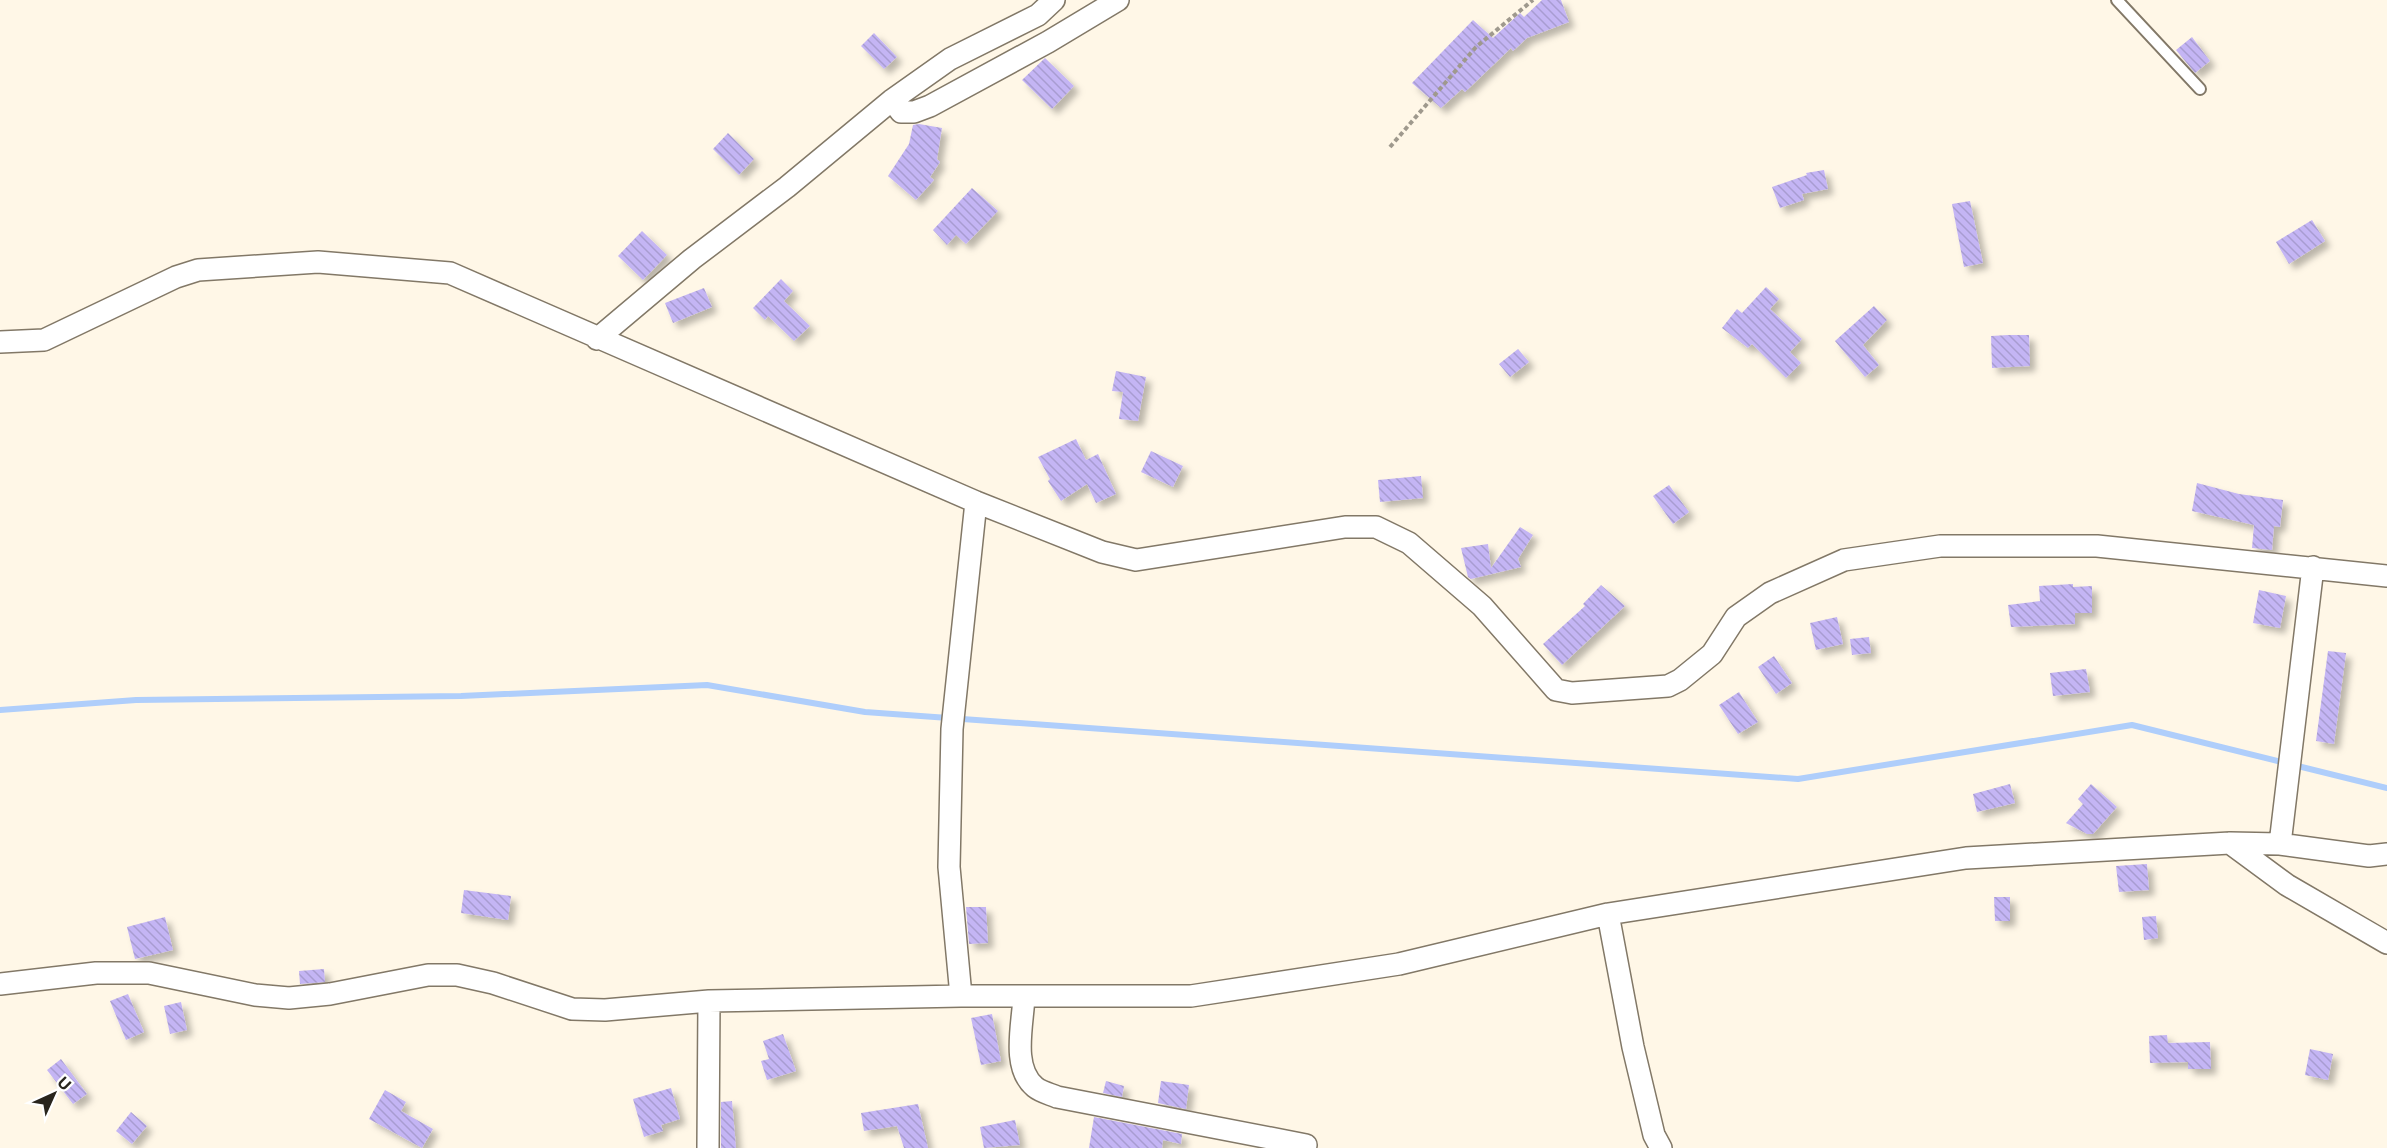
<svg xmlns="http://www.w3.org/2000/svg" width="2387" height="1148" font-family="'Noto Sans',sans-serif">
<defs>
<pattern id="building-back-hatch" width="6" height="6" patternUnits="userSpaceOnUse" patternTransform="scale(1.5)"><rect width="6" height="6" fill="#c4b5f4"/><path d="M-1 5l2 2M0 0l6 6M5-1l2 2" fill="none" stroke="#a89cd1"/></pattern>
<filter id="shadow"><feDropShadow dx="5.5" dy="5.5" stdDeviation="3" flood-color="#0004"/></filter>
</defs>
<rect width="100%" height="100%" fill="#fff7e7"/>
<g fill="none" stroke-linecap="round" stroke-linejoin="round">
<!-- stream -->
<path stroke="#afcefb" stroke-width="6" d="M 0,710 L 136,700 L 461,696 L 707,685 L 865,712 L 1798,779 L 2132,725 L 2387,788"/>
</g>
<!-- building -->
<path fill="url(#building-back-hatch)" filter="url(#shadow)" d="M 1542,0 L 1561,0 L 1569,22 L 1527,38 L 1513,51 L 1511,48 L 1465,92 L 1462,89 L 1441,108 L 1412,83 L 1473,20 L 1493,38 L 1520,13 L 1524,17 Z
M 874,33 L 897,57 L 884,69 L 861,46 Z
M 2192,37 L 2210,61 L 2195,73 L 2176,50 Z
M 1045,58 L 1074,86 L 1052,109 L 1022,80 Z
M 919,124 L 942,128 L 937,159 L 940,162 L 930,177 L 934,180 L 916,200 L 888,176 L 909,144 L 913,125 Z
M 728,133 L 754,159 L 739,175 L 713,149 Z
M 1824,170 L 1828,189 L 1802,194 L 1804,200 L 1780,208 L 1772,187 L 1807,175 L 1806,173 Z
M 972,188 L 998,211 L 966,244 L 956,235 L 947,245 L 933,230 Z
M 1970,201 L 1983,263 L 1964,267 L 1952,204 Z
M 2312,220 L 2325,241 L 2289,264 L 2276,242 Z
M 642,231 L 667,255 L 643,280 L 618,256 Z
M 781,279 L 793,291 L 784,301 L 810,326 L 794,341 L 768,316 L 765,320 L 753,308 Z
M 1766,287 L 1779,299 L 1770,309 L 1802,339 L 1790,352 L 1801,363 L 1786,378 L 1752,344 L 1748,348 L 1722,328 L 1737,309 L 1742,313 Z
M 704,288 L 712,307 L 673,323 L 665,303 Z
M 1874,306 L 1887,320 L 1863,345 L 1879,365 L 1865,377 L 1835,341 Z
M 2008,335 L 2029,335 L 2030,366 L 1992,368 L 1991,336 Z
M 1518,349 L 1529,362 L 1510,377 L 1499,364 Z
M 1116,371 L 1146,377 L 1138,421 L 1119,419 L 1123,392 L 1112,391 Z
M 1076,439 L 1086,460 L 1098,454 L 1116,494 L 1096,503 L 1087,484 L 1061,501 L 1048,481 L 1050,479 L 1038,457 Z
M 1151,451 L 1183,466 L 1173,487 L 1141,472 Z
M 1421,476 L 1423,498 L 1380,502 L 1378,480 Z
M 2197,483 L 2239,494 L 2283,500 L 2280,527 L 2274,526 L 2272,550 L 2252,548 L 2254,525 L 2192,511 Z
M 1669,485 L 1689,512 L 1673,524 L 1653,496 Z
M 1520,527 L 1533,535 L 1518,559 L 1521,567 L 1471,579 L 1468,577 L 1461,548 L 1488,544 L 1491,568 Z
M 2073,584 L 2073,587 L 2092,586 L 2092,613 L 2075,613 L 2075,624 L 2011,627 L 2008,605 L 2040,601 L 2039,586 Z
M 1601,585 L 1625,606 L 1562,665 L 1543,644 L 1585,606 L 1583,604 Z
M 2259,590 L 2286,596 L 2280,628 L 2253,623 Z
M 1837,617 L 1843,644 L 1816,650 L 1810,623 Z
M 1869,637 L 1871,653 L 1852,655 L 1850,639 Z
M 2328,651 L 2346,653 L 2334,744 L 2316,741 Z
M 1774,656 L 1792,683 L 1776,694 L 1758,667 Z
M 2086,669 L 2090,692 L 2053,696 L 2050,673 Z
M 1739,692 L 1758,722 L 1738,734 L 1719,705 Z
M 2010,784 L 2015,803 L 1977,812 L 1973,794 Z
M 2091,784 L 2117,807 L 2093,834 L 2087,834 L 2066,823 L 2083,804 L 2078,799 Z
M 2147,864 L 2149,890 L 2119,892 L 2116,866 Z
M 464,890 L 511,896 L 508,920 L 461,913 Z
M 1994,897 L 2010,897 L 2010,921 L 1995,921 Z
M 966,907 L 986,907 L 988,943 L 969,944 Z
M 2156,916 L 2158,938 L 2144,940 L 2142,917 Z
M 165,917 L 173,950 L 135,959 L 127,927 Z
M 324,969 L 325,982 L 300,984 L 299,971 Z
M 128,994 L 144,1032 L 126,1040 L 110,1001 Z
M 181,1002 L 187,1030 L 170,1034 L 164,1006 Z
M 992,1014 L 1001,1061 L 981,1065 L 971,1018 Z
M 783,1034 L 796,1071 L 767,1080 L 761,1061 L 769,1059 L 763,1041 Z
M 2167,1035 L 2168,1043 L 2210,1042 L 2211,1069 L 2188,1069 L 2188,1062 L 2150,1063 L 2149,1036 Z
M 2310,1049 L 2333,1054 L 2328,1080 L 2305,1075 Z
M 61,1059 L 87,1094 L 73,1104 L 47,1070 Z
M 1106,1081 L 1124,1086 L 1122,1097 L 1103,1093 Z
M 1161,1081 L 1189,1085 L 1186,1109 L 1158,1103 Z
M 671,1088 L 680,1119 L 661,1125 L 663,1131 L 644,1137 L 633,1099 Z
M 385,1090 L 406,1102 L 401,1111 L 433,1129 L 422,1148 L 369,1119 Z
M 732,1101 L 736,1148 L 721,1148 L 721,1102 Z
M 918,1104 L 928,1148 L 904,1148 L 897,1126 L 864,1131 L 861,1113 Z
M 131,1112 L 147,1126 L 132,1144 L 116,1131 Z
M 1094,1117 L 1182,1134 L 1181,1144 L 1163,1140 L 1162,1148 L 1089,1148 Z
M 1015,1120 L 1020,1145 L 984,1148 L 980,1127 Z"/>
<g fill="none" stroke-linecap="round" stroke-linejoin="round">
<!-- service casing -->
<g stroke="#827867" stroke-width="14">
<path id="service" d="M 2117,0 L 2200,89"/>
</g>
<!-- minor casing -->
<g stroke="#827867" stroke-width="24">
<path id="minor" d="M 892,100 L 901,112 L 914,112 L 930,106 L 1048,42 L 1118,0
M 597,339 L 692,259 L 787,187 L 892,100 L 950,59 L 1038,15 L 1054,0
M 0,342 L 44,340 L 176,277 L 198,270 L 318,262 L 450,273 L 976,502 L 1102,552 L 1136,560 L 1345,527 L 1376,527 L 1409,543 L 1482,606 L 1556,690 L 1572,693 L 1668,686 L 1680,680 L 1712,654 L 1736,617 L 1770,593 L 1844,560 L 1940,546 L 2097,546 L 2387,576
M 2230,843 L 2287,885 L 2387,943
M 2280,844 L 2369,856 L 2387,854
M 1608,914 L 1633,1047 L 1654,1135 L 1661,1148
M 0,984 L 96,973 L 149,973 L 255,995 L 289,998 L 330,994 L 428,975 L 457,975 L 493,983 L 572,1009 L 605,1010 L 709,1001 L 961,996 L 1191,996 L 1399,964 L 1608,914 L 1966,858 L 2230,843 L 2280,844 L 2313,567
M 961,996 L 949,867 L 952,729 L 976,502
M 1024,996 C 1023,1024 1011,1067 1035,1087 C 1041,1092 1050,1094 1057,1097 L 1306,1145
M 708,1148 L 709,1001"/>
</g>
<!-- path -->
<path stroke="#9f998d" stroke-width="4" stroke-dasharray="4.5 3" stroke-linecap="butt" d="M 1390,147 L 1476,47 L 1533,0"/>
<!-- service -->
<use href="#service" stroke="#fff" stroke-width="10"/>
<!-- minor -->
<use href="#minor" stroke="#fff" stroke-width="21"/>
</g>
<!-- north arrow -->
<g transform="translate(54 1094) rotate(45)" stroke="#ffffff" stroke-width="4.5" paint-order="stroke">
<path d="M0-4.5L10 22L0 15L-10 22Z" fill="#28251d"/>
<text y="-9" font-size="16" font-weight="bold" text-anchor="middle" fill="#28251d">U</text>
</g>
</svg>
